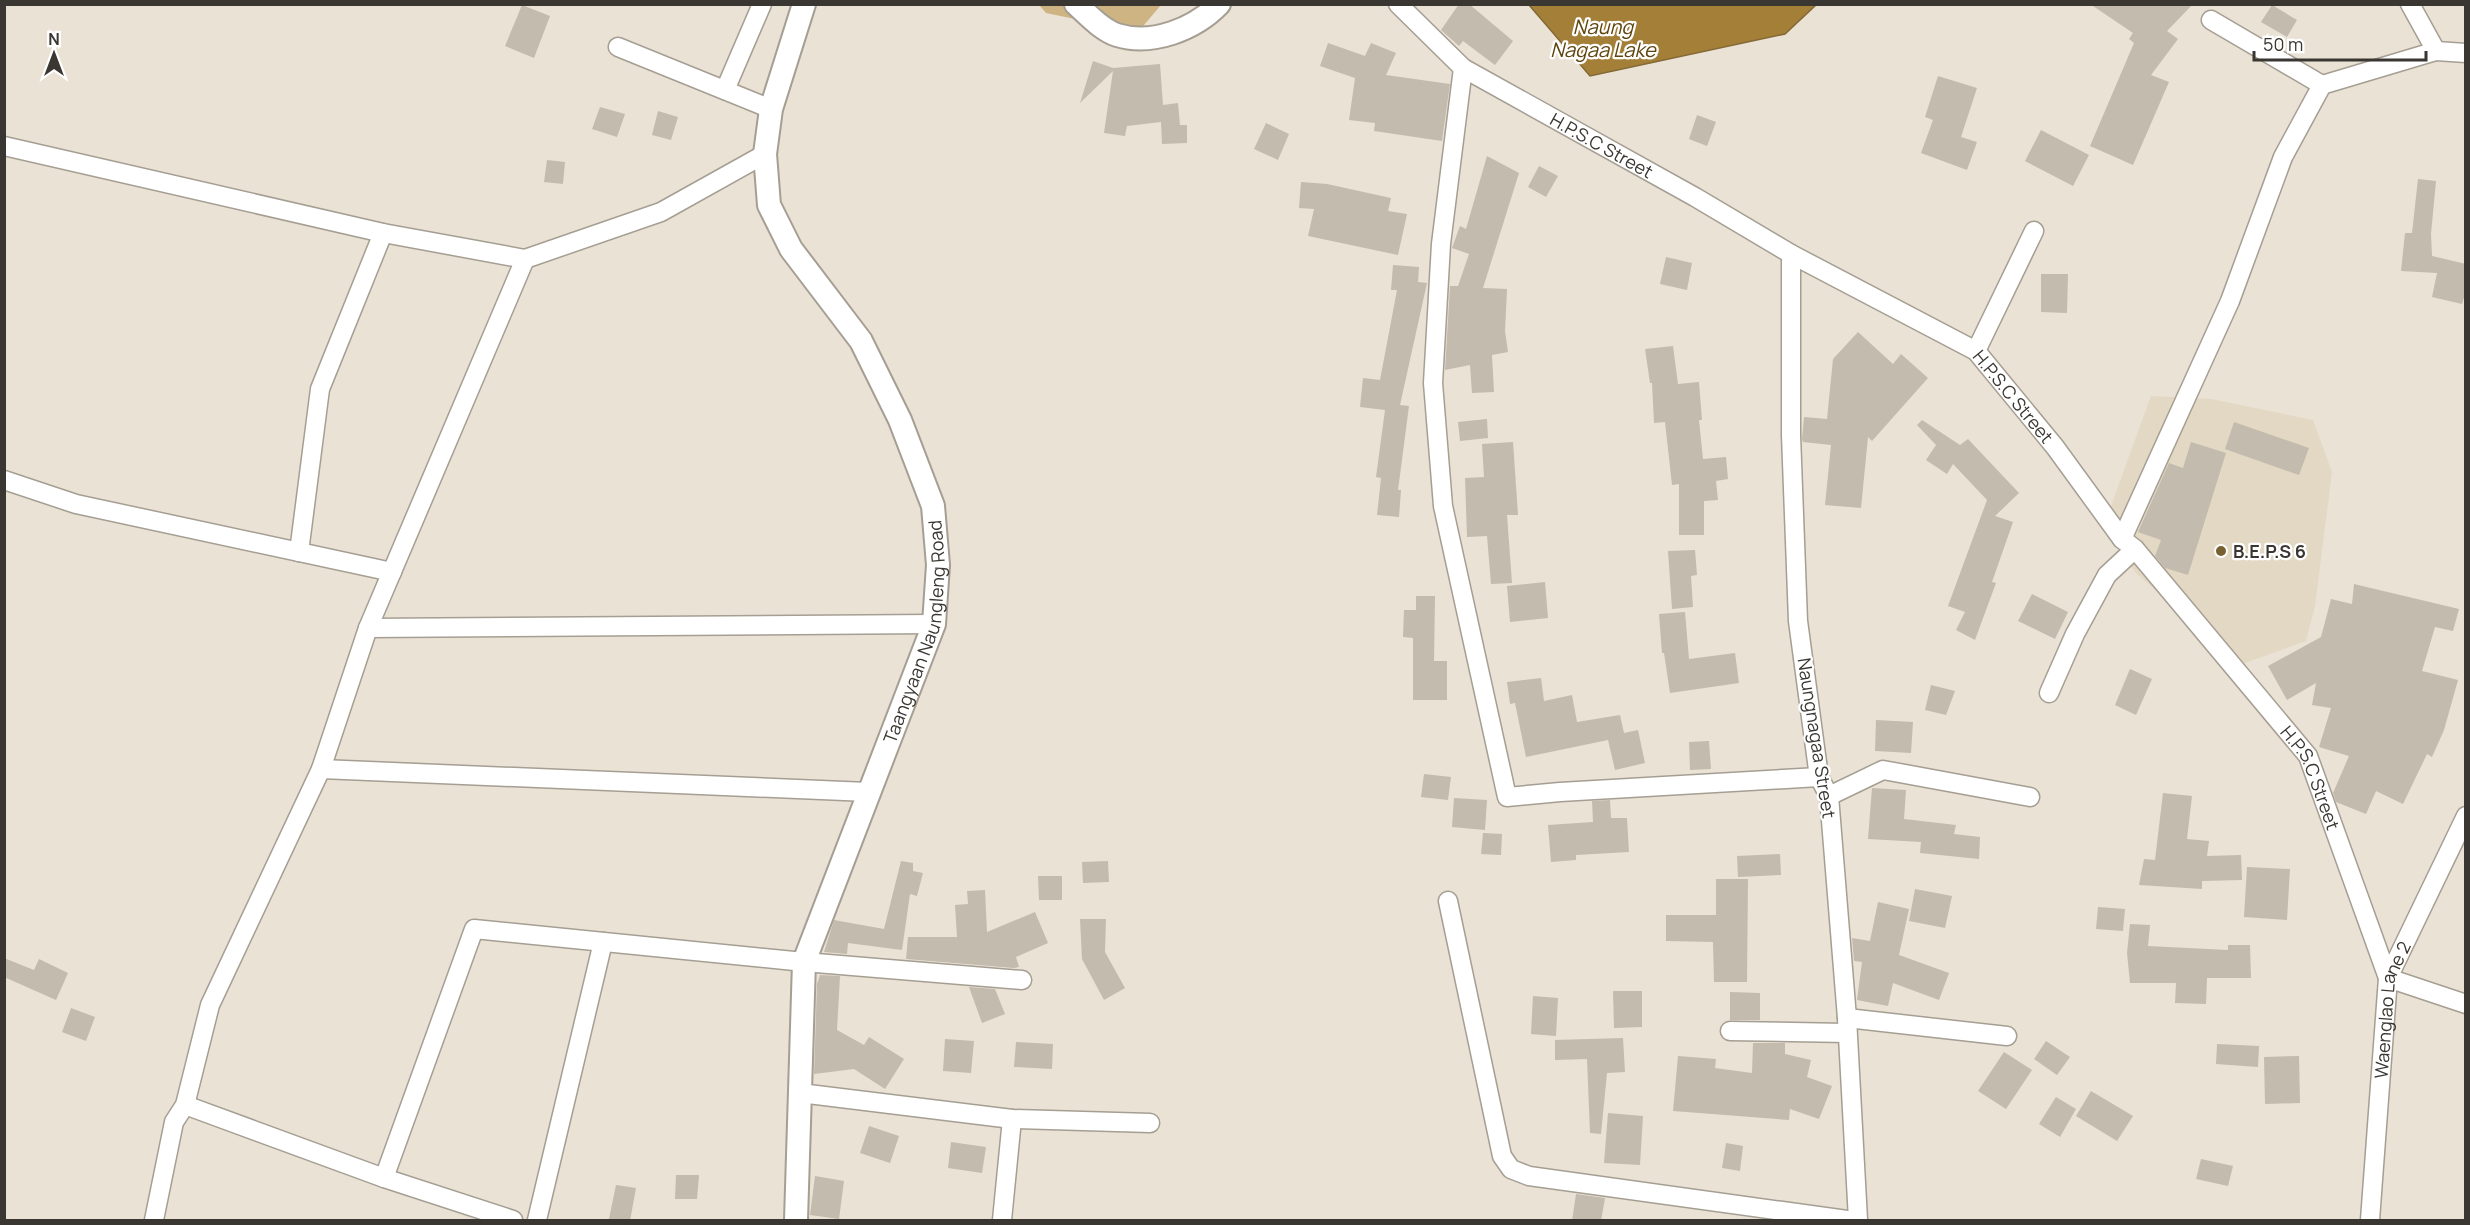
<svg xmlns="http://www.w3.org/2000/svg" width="2470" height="1225" font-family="Manrope,sans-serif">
<rect width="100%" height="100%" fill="#eae2d5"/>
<!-- built -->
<path fill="#e3d8c4" d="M 2151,396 L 2211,399 L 2313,420 L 2332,472 L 2315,606 L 2306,641 L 2231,668 L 2184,615 L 2136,573 L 2103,528 Z"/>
<!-- green -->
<path fill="#cfb483" d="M 1039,5 L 1161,5 L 1138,32 L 1046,13 Z"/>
<!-- water -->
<path fill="#a37f38" stroke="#846936" stroke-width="1.5" d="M 1529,5 L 1816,5 L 1785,34 L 1590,76 Z"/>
<!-- building -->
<path fill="#c2bbae" d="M 1459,4 L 1469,4 L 1513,41 L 1495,65 L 1463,41 L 1459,46 L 1441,30 Z
M 2090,4 L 2193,4 L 2167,31 L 2178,39 L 2151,75 L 2169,82 L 2133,165 L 2090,146 L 2134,43 L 2129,39 L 2133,33 Z
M 522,5 L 550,16 L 534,58 L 505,46 Z
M 2272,5 L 2297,20 L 2287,37 L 2261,22 Z
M 1328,43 L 1365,56 L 1371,43 L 1396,53 L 1386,75 L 1450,84 L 1442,141 L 1374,131 L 1375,123 L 1349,120 L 1355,78 L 1320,66 Z
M 1093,61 L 1113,68 L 1160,64 L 1163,105 L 1178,103 L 1180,125 L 1187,125 L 1187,143 L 1162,144 L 1161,122 L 1127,126 L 1125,136 L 1104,133 L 1113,71 L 1080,103 Z
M 1938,76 L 1977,88 L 1961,137 L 1977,142 L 1967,170 L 1921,153 L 1933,120 L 1925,117 Z
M 600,107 L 625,114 L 617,137 L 592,129 Z
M 658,111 L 678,117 L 671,140 L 652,135 Z
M 1697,115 L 1716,122 L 1707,146 L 1689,139 Z
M 1266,123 L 1289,134 L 1278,160 L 1254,149 Z
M 2041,130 L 2089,155 L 2073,186 L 2025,161 Z
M 1487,156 L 1519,173 L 1483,288 L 1507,289 L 1505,331 L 1508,352 L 1492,355 L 1494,392 L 1472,393 L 1470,365 L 1445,370 L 1450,286 L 1458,286 L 1469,254 L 1452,248 L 1460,226 L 1466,229 Z
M 547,160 L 565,162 L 563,184 L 544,182 Z
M 1539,166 L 1558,176 L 1546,197 L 1528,187 Z
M 2418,179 L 2436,181 L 2431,234 L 2432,256 L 2466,264 L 2466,291 L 2462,304 L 2432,297 L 2437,273 L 2401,271 L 2405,233 L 2412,233 Z
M 1301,182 L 1327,184 L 1391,198 L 1388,211 L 1407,214 L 1398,255 L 1308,236 L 1314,209 L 1299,208 Z
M 1666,257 L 1692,263 L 1687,290 L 1660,284 Z
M 1393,265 L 1419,267 L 1418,282 L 1427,283 L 1400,405 L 1409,406 L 1398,490 L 1401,490 L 1399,517 L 1377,515 L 1381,478 L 1376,477 L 1385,410 L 1360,407 L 1363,378 L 1380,380 L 1397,290 L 1391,290 Z
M 2041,274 L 2068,274 L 2067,313 L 2041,312 Z
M 1858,332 L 1893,364 L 1901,354 L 1928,378 L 1872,441 L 1868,437 L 1861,508 L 1825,505 L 1831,445 L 1803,442 L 1802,439 L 1804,417 L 1827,419 L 1833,359 Z
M 1673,346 L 1678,384 L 1699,382 L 1702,420 L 1699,420 L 1703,459 L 1726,457 L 1728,479 L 1716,481 L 1718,500 L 1704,501 L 1704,535 L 1679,535 L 1679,484 L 1672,485 L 1665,422 L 1654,423 L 1652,383 L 1650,383 L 1645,349 Z
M 1487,419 L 1488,438 L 1460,441 L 1458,422 Z
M 1922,420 L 1960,445 L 1968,439 L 2019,493 L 1995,516 L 2013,522 L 1992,582 L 1996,583 L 1975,640 L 1956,630 L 1965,612 L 1948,606 L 1987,500 L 1953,464 L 1947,474 L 1926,460 L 1936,445 L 1917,425 Z
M 2234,422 L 2309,448 L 2299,475 L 2225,449 Z
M 1513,442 L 1518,515 L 1507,515 L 1512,583 L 1491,584 L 1487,536 L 1467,537 L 1465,478 L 1484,477 L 1482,444 Z
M 2191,442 L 2226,453 L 2188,575 L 2165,568 L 2155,556 L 2161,540 L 2138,532 L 2169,463 L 2183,468 Z
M 1695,550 L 1697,575 L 1691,576 L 1693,607 L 1672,609 L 1668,551 Z
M 1545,582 L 1548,618 L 1510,622 L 1507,586 Z
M 2354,584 L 2459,609 L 2453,631 L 2435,627 L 2422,671 L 2458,680 L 2444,730 L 2432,757 L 2427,754 L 2403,804 L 2376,791 L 2366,814 L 2336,802 L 2333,793 L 2349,756 L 2319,747 L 2331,708 L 2312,705 L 2316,683 L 2287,700 L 2268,666 L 2321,637 L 2331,599 L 2352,604 Z
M 2032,594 L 2068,612 L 2055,639 L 2018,621 Z
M 1416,596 L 1435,596 L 1434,661 L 1447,661 L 1447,700 L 1413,700 L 1413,638 L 1403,637 L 1404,610 L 1416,610 Z
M 1685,612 L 1689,659 L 1735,653 L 1739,683 L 1670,693 L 1664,653 L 1662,653 L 1659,614 Z
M 2130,669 L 2152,679 L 2136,715 L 2115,705 Z
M 1541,678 L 1544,701 L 1572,695 L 1577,722 L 1620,715 L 1624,733 L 1638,730 L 1645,763 L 1615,770 L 1608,740 L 1526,757 L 1515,703 L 1510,704 L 1507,682 Z
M 1931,685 L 1955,691 L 1946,715 L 1925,710 Z
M 1876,720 L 1913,722 L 1911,753 L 1875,751 Z
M 1709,741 L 1711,769 L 1690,770 L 1689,742 Z
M 1424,774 L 1451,777 L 1448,800 L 1421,797 Z
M 1872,788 L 1906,790 L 1904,819 L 1956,825 L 1954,834 L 1980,837 L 1979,859 L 1920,853 L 1921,842 L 1868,839 Z
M 2163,793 L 2192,796 L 2187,839 L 2209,841 L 2207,856 L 2241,855 L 2242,880 L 2202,881 L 2202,889 L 2139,885 L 2144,859 L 2155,860 Z
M 1454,798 L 1487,800 L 1485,830 L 1452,827 Z
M 1610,800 L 1611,818 L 1627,818 L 1629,852 L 1576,855 L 1576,860 L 1551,862 L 1548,825 L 1593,822 L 1592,801 Z
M 1483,833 L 1502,834 L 1501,855 L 1481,854 Z
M 1780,854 L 1781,875 L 1738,877 L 1737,856 Z
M 901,861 L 913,863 L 913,871 L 923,873 L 917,896 L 910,894 L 902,950 L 848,943 L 847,954 L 824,952 L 834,920 L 884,929 Z
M 1108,861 L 1109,882 L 1083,883 L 1082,862 Z
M 2247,867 L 2290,869 L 2287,920 L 2244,917 Z
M 1038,876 L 1062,876 L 1062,900 L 1039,900 Z
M 1716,879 L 1748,879 L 1747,982 L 1714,982 L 1713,942 L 1666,941 L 1666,915 L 1716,915 Z
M 1915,889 L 1952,896 L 1945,928 L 1909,921 Z
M 985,890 L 987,932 L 1035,912 L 1048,943 L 1016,957 L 1019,967 L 1014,968 L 906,959 L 908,937 L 957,937 L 955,905 L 968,904 L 967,891 Z
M 1878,902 L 1909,909 L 1899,955 L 1949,973 L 1939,1000 L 1893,983 L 1888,1006 L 1857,1000 L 1862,962 L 1854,961 L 1852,938 L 1870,941 Z
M 2098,907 L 2125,909 L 2123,931 L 2096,929 Z
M 1080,919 L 1106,919 L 1105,952 L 1125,988 L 1104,1000 L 1082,959 Z
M 2130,924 L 2150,925 L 2148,946 L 2228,950 L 2228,945 L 2250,945 L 2251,978 L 2207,978 L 2206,1004 L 2175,1003 L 2176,983 L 2130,983 L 2127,953 Z
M 4,958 L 34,970 L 39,959 L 68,973 L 56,1000 L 4,977 Z
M 820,975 L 840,976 L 837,1030 L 864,1045 L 869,1037 L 904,1059 L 885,1089 L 854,1069 L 814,1074 L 817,984 Z
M 969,987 L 995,989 L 1005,1014 L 982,1023 Z
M 1613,991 L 1642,991 L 1642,1027 L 1614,1028 Z
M 1730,992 L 1760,993 L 1760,1020 L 1730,1020 Z
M 1533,996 L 1558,998 L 1556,1036 L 1531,1034 Z
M 71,1008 L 95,1017 L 86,1041 L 62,1032 Z
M 1623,1038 L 1625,1072 L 1607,1073 L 1601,1134 L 1590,1133 L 1587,1059 L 1555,1060 L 1555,1040 Z
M 945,1039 L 974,1041 L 971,1073 L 943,1071 Z
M 2046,1041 L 2070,1057 L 2057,1075 L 2034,1059 Z
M 1016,1042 L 1053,1044 L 1052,1069 L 1014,1067 Z
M 1753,1043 L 1785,1043 L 1785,1054 L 1811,1060 L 1807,1077 L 1832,1086 L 1819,1119 L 1790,1109 L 1789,1120 L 1673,1111 L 1678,1056 L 1716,1059 L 1715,1068 L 1752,1073 Z
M 2217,1044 L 2259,1046 L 2258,1067 L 2216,1064 Z
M 2004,1052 L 2032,1070 L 2006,1109 L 1978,1091 Z
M 2299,1056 L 2300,1103 L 2265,1104 L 2264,1057 Z
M 2091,1091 L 2133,1116 L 2117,1141 L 2076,1116 Z
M 2056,1097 L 2076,1109 L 2060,1137 L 2039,1124 Z
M 1608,1113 L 1643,1116 L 1640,1165 L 1604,1163 Z
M 869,1126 L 899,1136 L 890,1163 L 860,1153 Z
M 951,1142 L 986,1147 L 982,1173 L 948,1168 Z
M 1726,1143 L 1743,1146 L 1740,1171 L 1722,1168 Z
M 2201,1159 L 2233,1166 L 2228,1186 L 2196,1179 Z
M 676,1175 L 699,1175 L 697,1199 L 675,1199 Z
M 815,1176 L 844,1181 L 839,1219 L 810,1215 Z
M 616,1185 L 636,1188 L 630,1221 L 609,1219 Z
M 1576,1194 L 1605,1198 L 1601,1221 L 1572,1221 Z"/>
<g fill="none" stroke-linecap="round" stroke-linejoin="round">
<!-- minor casing -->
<g stroke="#a59e92" stroke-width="21">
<g id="minor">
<path id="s1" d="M 1398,4 L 1463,68 L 1695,197 L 1791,254 L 1976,351 L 2055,447 L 2122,539 L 2135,549 L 2308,756 L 2388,978 L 2466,1004"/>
<path d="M 2410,4 L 2436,51"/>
<path d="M 2211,20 L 2322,85"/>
<path d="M 618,47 L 771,109"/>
<path d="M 1463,68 L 1441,244 L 1433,383 L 1443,506 L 1507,797 L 1560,792 L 1819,777"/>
<path d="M 725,90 L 762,4"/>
<path d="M 4,146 L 383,233 L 525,259 L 661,212 L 765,154"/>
<path d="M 1791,254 L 1791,435 L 1798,621 L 1819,777 L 1829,796 L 1847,1018 L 1858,1220"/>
<path d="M 1976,351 L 2034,231"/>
<path d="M 4,480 L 76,504 L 392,572"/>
<path d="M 2122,539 L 2230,301 L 2283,157 L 2322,85 L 2436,51 L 2466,53"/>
<path d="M 299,552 L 320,389 L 383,233"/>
<path d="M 368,628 L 934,624"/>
<path d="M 2049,693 L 2075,634 L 2107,575 L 2135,549"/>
<path d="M 321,769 L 868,792"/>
<path d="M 1829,796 L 1883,770 L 2030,797"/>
<path d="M 1448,901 L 1502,1156 L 1511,1169 L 1529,1176 L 1847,1220"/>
<path d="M 1847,1018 L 2007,1036"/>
<path d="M 1730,1031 L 1847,1033"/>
<path d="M 800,1093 L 1012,1119 L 1150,1123"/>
<path d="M 185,1105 L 384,1178 L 513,1220"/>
<path d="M 384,1178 L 474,929 L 804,962 L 1022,980"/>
<path d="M 154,1220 L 174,1122 L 185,1105 L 210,1005 L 321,769 L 368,628 L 525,259"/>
<path d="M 537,1220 L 603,942"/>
<path d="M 1002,1220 L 1012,1119"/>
<path id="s2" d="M 2370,1220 L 2388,978 L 2466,816"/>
</g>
</g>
<!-- tertiary casing -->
<g stroke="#a59e92" stroke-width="26">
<g id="tertiary">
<path d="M 1076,4 C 1088,15 1102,30 1117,35 C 1152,46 1195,29 1219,4"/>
<path id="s3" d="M 796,1220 L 804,962 L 934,624 L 938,565 L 933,506 L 900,420 L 861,341 L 791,249 L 769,205 L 765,154 L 771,109 L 804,4"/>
</g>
</g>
<!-- minor -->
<use href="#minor" stroke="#fff" stroke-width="18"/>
<!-- tertiary -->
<use href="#tertiary" stroke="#fff" stroke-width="22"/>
</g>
<!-- markers -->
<circle fill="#796031" stroke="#fff" stroke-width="2" cx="2221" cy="551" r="6"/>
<g text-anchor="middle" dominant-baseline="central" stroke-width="4.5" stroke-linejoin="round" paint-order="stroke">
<!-- street labels -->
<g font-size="18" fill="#3a3732" stroke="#fff">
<text stroke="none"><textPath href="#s1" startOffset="250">H.P.S.C Street</textPath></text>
<text stroke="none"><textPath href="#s1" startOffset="736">H.P.S.C Street</textPath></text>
<text stroke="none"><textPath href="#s3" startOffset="609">Taangyaan Naungleng Road</textPath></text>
<text transform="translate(1817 738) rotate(81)">Naungnagaa Street</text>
<text stroke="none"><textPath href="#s1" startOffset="1222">H.P.S.C Street</textPath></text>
<text stroke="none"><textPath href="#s2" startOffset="212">Waenglao Lane 2</textPath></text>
</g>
<!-- poi labels -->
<g font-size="18" font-weight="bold" fill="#3a3732" stroke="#fff" text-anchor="start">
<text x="2233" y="551">B.E.P.S 6</text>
</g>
<!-- water labels -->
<g font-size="20" font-style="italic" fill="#5f450d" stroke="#fff">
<text x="1603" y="26">Naung<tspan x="1603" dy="23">Nagaa Lake</tspan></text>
</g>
</g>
<!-- border -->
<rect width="2470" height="1225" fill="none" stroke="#3a3732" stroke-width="12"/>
<!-- north arrow -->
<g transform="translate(54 54)" stroke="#ffffff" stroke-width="4.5" paint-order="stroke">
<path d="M0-4.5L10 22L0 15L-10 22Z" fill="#3a3732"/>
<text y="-9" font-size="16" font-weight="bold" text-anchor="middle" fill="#3a3732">N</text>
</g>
<!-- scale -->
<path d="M2254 51v9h172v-9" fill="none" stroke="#3a3732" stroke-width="3"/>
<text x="2263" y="51" font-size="18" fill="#3a3732" stroke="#ffffff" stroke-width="4.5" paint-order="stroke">50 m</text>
</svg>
